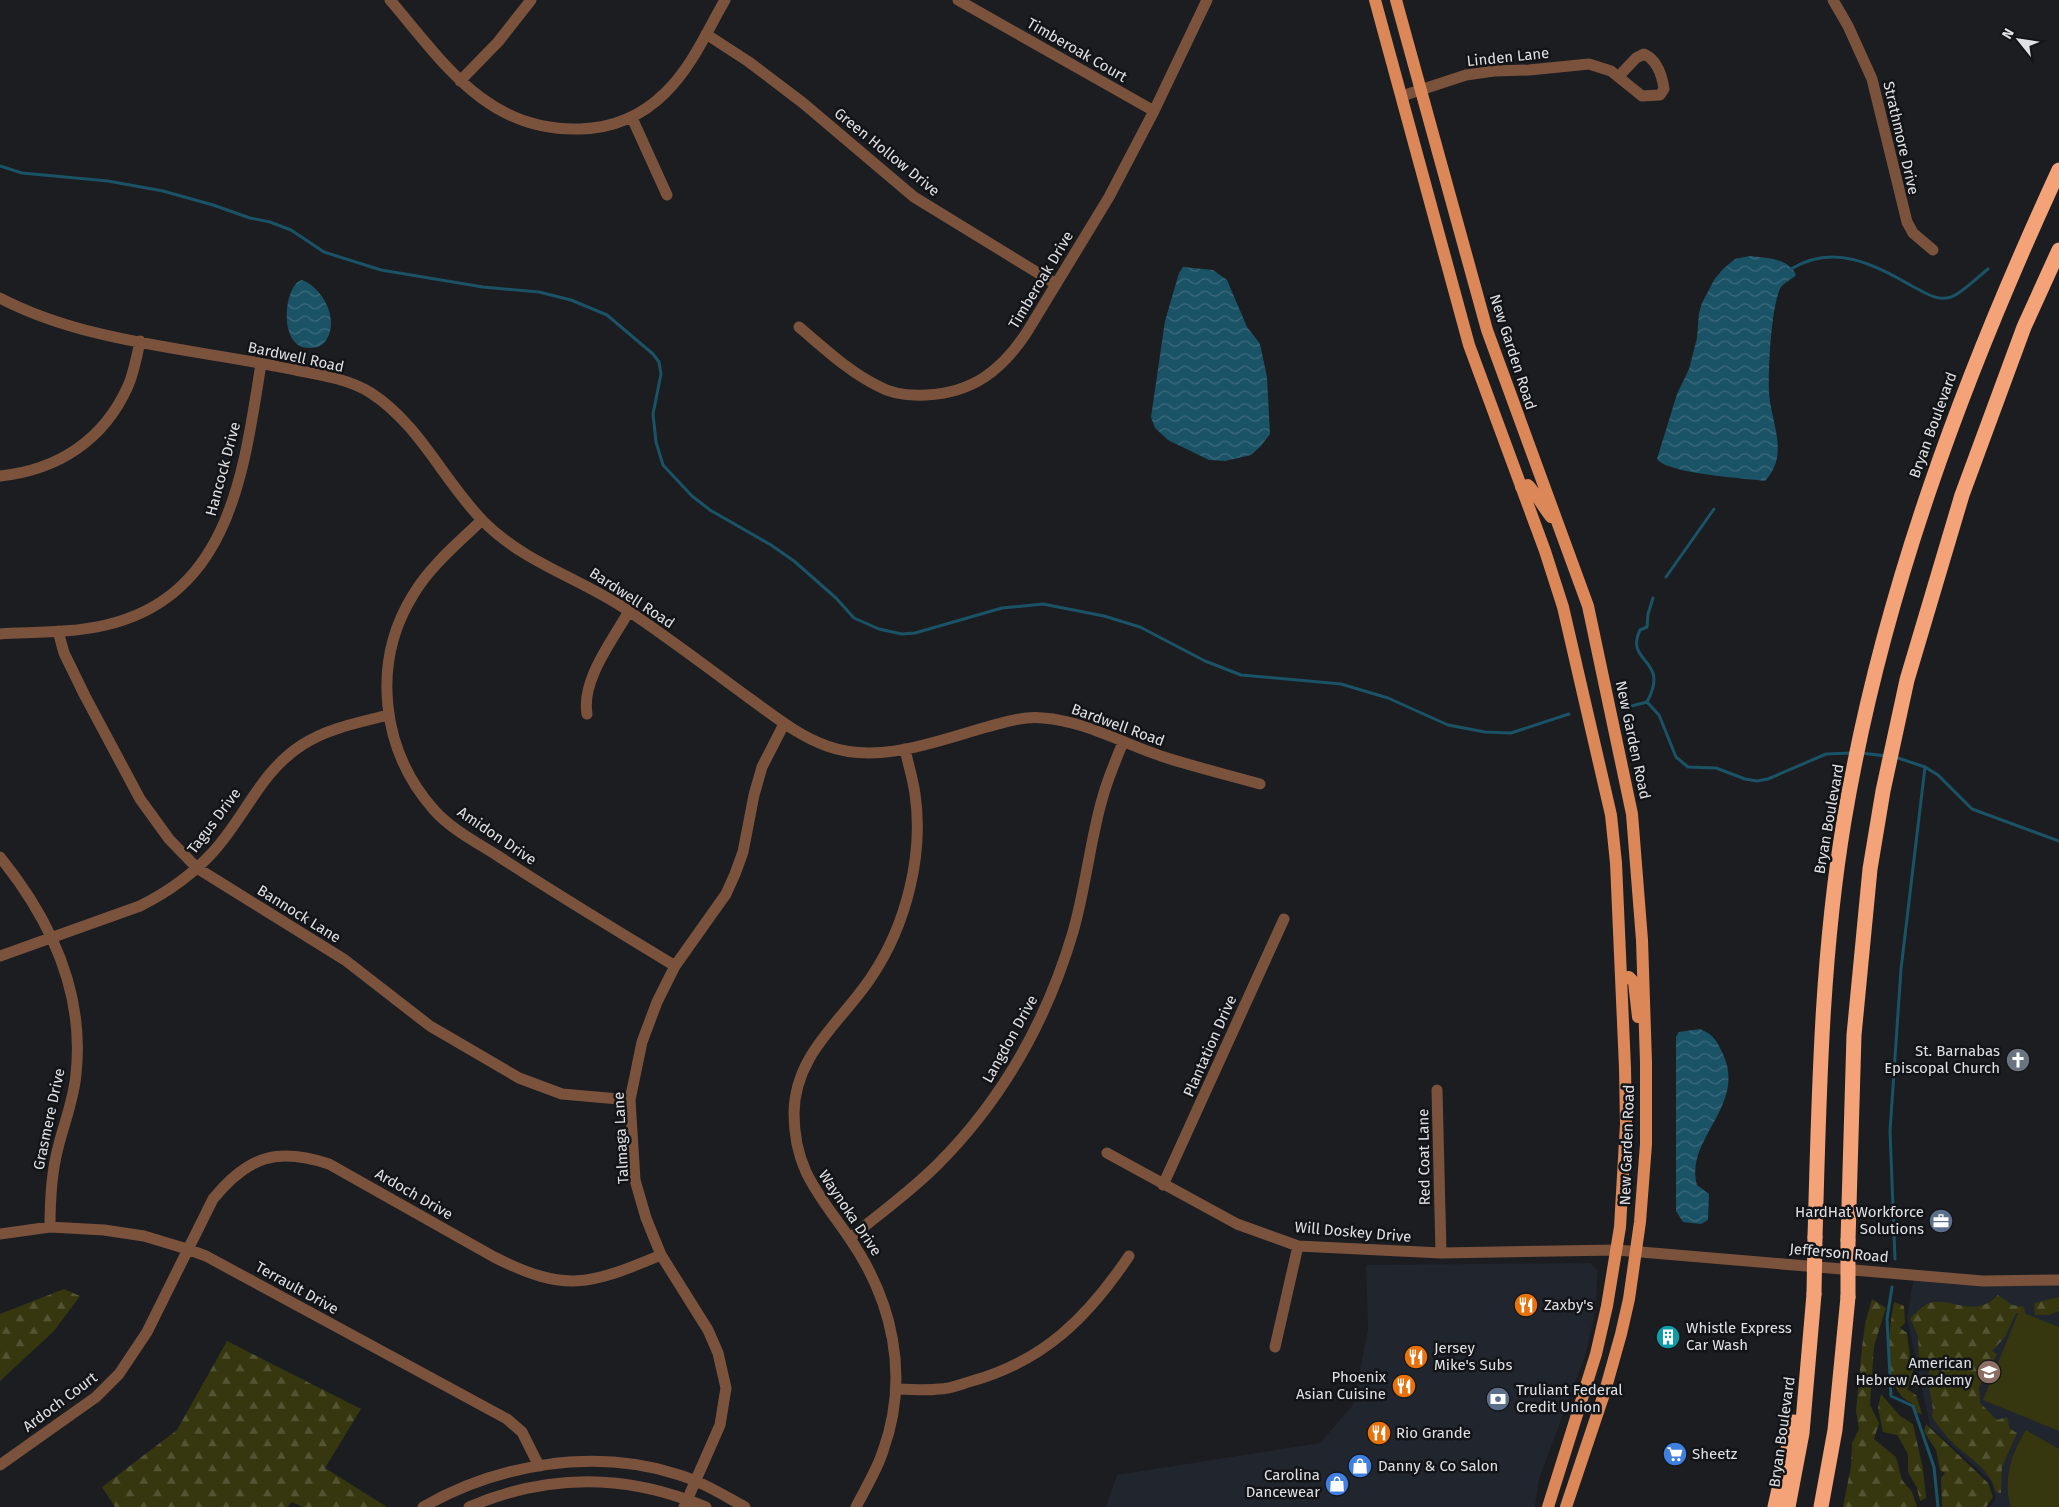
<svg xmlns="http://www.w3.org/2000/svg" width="2059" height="1507" font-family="'Fira Sans',sans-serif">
<defs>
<pattern id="forest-firs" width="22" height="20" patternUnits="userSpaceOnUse" patternTransform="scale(1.25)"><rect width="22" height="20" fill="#36370f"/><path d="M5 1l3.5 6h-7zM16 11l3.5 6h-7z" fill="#535432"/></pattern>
<pattern id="water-waves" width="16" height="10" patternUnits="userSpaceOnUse" patternTransform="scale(1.25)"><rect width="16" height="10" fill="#1b5366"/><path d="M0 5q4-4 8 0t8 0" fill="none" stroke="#3c6b7c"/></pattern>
</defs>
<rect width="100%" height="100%" fill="#1b1d21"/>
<!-- built -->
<path fill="#20252e" d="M 1590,1263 L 1598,1270 L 1595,1311 L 1586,1353 L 1539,1479 L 1535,1507 L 1106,1507 L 1117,1475 L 1320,1443 L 1353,1405 L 1368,1330 L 1366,1265 Z
M 1914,1275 L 2059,1280 L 2059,1507 L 1990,1507 L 1996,1498 L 1991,1481 L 1930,1426 L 1907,1318 Z"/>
<!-- green -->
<path fill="#36370f" d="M 2019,1311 L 2059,1327 L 2059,1431 L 1983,1400 Z
M 2026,1430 L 2059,1449 L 2059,1507 L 2011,1507 C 2002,1480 2012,1452 2026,1430 Z"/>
<!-- forest -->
<path fill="url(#forest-firs)" d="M 64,1289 L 80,1296 L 54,1331 L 0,1381 L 0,1314 Z
M 1998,1295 L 2012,1305 L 2024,1307 L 2025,1313 L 2016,1313 L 2005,1337 L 1992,1351 L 1997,1354 L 1979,1387 L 1980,1403 L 1997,1420 L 2007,1417 L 2010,1429 L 2017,1433 L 2002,1467 L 2001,1493 L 1996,1492 C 1990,1467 1966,1457 1949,1439 C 1943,1432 1937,1424 1932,1417 C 1936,1400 1924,1390 1930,1368 L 1919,1361 L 1918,1336 L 1910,1318 C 1916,1313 1922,1306 1929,1303 C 1952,1296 1974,1320 1998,1295 Z
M 2059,1297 L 2059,1311 L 2049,1315 L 2035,1315 L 2034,1303 Z
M 1872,1299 L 1886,1308 L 1874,1346 L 1870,1405 L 1879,1423 L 1874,1439 L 1896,1457 L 1902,1480 L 1912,1492 L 1917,1507 L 1843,1507 L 1851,1466 L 1852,1443 L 1859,1429 L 1856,1411 L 1862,1348 L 1865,1324 Z
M 1894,1302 L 1904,1306 L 1905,1323 L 1900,1328 L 1907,1333 L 1910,1358 L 1914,1367 L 1911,1377 L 1916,1381 L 1918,1389 L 1911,1384 L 1907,1389 L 1916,1395 L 1922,1414 L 1917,1413 L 1912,1403 C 1880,1390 1889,1331 1894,1302 Z
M 227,1341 L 361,1409 L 325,1468 L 387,1507 L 302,1507 L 292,1502 L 287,1507 L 115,1507 L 102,1487 L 177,1430 Z
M 1881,1394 L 1900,1416 L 1913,1424 L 1923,1469 L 1926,1498 L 1920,1501 L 1917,1488 L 1908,1472 L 1908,1454 L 1897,1435 L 1883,1432 L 1878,1408 Z
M 1926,1424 L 1988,1483 L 1993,1497 L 1986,1507 L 1942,1507 L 1941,1478 L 1945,1473 L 1940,1470 L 1936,1450 L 1924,1432 Z"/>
<!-- water -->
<path fill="url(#water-waves)" d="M 1750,256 C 1767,258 1788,258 1796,275 C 1792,279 1784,283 1781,287 C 1771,304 1768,372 1769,393 C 1771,423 1790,454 1765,481 C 1744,478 1668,474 1657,459 L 1677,394 L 1689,369 L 1697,338 L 1699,313 L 1702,303 L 1714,280 L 1723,269 L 1735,259 Z
M 1183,267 L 1213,270 L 1227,280 L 1247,327 L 1260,344 L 1267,377 L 1270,434 L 1261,446 L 1251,455 L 1225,461 L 1209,460 L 1168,440 L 1155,428 L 1151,417 L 1165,321 L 1179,273 Z
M 302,280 C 324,288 342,324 323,344 C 319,347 314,348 309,348 C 277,348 284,284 302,280 Z
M 1700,1029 C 1714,1035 1717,1041 1723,1054 C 1747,1106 1684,1139 1697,1185 L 1709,1194 L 1708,1220 L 1701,1224 L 1683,1222 L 1676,1211 L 1676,1037 L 1679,1032 Z"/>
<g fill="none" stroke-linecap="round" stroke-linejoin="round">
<!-- stream -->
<path stroke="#1b5366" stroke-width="3" d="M 0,166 L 22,173 L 108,181 L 163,191 L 213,205 L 250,218 L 270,222 L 291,230 L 324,252 L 381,270 L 483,287 L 539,292 L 571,300 L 607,315 L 653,354 L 659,362 L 661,374 L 653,414 L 656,442 L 663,465 L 692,496 L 710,510 L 771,545 L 794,561 L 836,598 L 854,618 L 879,629 L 902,634 L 915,633 L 1002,608 L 1043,604 L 1104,616 L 1140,627 L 1205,661 L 1241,675 L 1341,684 L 1388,698 L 1448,725 L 1485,732 L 1511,733 L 1569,714
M 1791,269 C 1834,243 1873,264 1912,286 C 1924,292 1937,302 1951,297 C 1961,294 1979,276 1988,269
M 1666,577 L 1714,509
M 1647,702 L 1659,715 L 1676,757 L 1688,767 L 1716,768 L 1745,779 L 1757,781 L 1768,779 L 1826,754 L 1852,753
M 1647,702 C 1671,658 1624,664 1640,630 L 1647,627 L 1648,614 L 1653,598
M 1624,708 L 1647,702
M 1860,753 L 1887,756
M 1895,757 L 1925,767 L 1938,775 L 1972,809 L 2059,841
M 1895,1259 L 1890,1131 L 1901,969 L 1925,767
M 1892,1287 L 1887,1319 L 1891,1396 L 1913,1406 L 1934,1467 L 1938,1507"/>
<!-- minor -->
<path stroke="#7b533d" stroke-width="11" d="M 390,0 C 444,63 487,132 580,129 C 613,128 642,116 665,93 C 692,67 707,31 725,0
M 958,0 L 1154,111
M 1833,0 L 1848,26 L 1872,79 L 1907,222 L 1913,233 L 1933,250
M 706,34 L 749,62 L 803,103 L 914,197 L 1056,284
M 460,81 L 498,42 L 531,0
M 1402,96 L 1466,75 L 1494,71 L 1529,70 L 1589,64 L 1611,71 L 1642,96 L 1660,95 L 1664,89 C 1662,75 1657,60 1644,54 L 1636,58 L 1619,76
M 632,118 L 667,195
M 0,298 C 82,341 185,348 275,366 C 306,373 344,376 371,393 C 420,425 443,480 483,521 C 524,563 580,578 627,610 C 669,638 708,668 749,698 C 773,715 798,736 827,746 C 879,765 936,741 987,727 C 1005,722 1023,716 1043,718 C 1085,721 1124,744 1164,757 C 1195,767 1228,775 1260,784
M 799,327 C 824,348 849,372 878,386 C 892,394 910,396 926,395 C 973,393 1002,370 1027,332 L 1109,197 L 1154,111 L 1207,0
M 0,476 C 58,470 104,440 128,386 C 134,372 137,356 140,341
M 482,520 C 458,543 430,566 413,595 C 371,663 381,750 434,810 C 451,829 476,842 498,856 C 556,894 616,930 675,966
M 58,631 L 64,653 L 85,696 L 140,799 L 169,839 L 197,868 L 345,960 L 430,1026 L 519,1078 L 562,1094 L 630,1100
M 0,634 C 35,632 72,633 106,625 C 231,596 244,469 261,364
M 587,714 C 581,680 613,640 629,611
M 0,857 C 50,919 85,992 76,1074 C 74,1099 64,1123 58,1148 C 51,1174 50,1200 50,1227
M 0,956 L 140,906 C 168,892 192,875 213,852 C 245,817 261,771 302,745 C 328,728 358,723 388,715
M 1437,1090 L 1441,1253
M 1107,1153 L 1237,1224 L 1298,1246 L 1441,1253 L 1617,1250 L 1983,1281 L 2059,1280
M 1163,1185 L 1284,919
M 0,1234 L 50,1227 L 104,1230 L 144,1236 L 187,1249 L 206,1256 L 507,1419 L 522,1432 L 539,1466
M 850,1238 C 879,1214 910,1192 937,1165 C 1002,1100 1047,1020 1073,932 C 1086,887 1090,840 1103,796 C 1108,778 1116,760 1123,742
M 1275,1347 L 1298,1246
M 897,1389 C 911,1389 925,1391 939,1389 C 950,1389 961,1384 972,1381 C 1044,1361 1088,1317 1129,1256
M 0,1465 L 96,1397 L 119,1374 L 147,1332 L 213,1199 C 248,1156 277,1147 329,1164 L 494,1257 C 566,1293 589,1285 661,1255
M 423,1507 C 498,1464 593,1448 676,1474 C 701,1481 723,1495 745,1507
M 469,1507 C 548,1473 626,1473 706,1507
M 684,1507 L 720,1425 L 726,1388 L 718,1353 L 708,1330 L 661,1255 L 646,1218 L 635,1180 L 630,1100 L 642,1042 L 657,1002 L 675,966 L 726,894 L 735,874 L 743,852 L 754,795 L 762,767 L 784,724
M 856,1507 C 865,1489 877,1470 883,1451 C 910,1376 893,1300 848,1236 C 818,1193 794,1169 794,1113 C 795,1053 842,1022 872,976 C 906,925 924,855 915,794 C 913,779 908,764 905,749"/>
<!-- major -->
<path stroke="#db8758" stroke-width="12" d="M 1375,0 L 1469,345 L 1545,551 L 1563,607 L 1611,815 L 1616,863 L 1625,1068 L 1626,1124 L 1620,1227 L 1607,1306 L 1596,1354 L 1548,1507
M 1396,0 L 1487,330 L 1588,606 L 1632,814 L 1642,940 L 1646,1062 L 1646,1144 L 1640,1222 L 1629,1299 L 1621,1334 L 1605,1391 L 1566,1507
M 1521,487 L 1528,485 C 1532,487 1544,509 1551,517
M 1622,978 L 1629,977 L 1634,982 L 1638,1017"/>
<!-- highway -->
<path stroke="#f4a277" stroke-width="15" d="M 1815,1237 C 1819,1098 1821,959 1844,821 C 1882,594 1963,378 2059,170
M 1848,1240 L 1854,1035 L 1870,869 L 1883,791 L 1907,680 L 1962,495 L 2024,327 L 2059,250
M 1775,1507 L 1794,1422
M 1788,1507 L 1802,1433 L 1814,1294
M 1821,1507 L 1835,1430 L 1848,1297"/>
<!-- highway-bridge -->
<path stroke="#f4a277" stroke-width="15" d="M 1814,1294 L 1815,1237
M 1848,1297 L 1848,1240"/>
</g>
<!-- icons -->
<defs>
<g id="church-disc" transform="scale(1.25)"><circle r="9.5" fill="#6b7280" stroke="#121417"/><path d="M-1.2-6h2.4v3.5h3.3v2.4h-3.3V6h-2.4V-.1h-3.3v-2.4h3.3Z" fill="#fff"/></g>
<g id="office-disc" transform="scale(1.25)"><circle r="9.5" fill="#5c6f8a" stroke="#121417"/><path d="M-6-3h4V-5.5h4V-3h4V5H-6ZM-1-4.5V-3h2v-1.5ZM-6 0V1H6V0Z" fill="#fff"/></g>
<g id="restaurant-disc" transform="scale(1.25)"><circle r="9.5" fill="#e8710a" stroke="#121417"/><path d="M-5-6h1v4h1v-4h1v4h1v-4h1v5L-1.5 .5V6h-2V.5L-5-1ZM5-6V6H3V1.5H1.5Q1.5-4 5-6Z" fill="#fff"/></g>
<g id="building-disc" transform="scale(1.25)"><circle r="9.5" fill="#0f9aa8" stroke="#121417"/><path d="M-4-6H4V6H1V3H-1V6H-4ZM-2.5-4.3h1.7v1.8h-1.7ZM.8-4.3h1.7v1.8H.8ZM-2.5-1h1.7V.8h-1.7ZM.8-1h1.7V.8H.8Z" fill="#fff"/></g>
<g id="school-disc" transform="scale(1.25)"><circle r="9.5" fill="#8d6e63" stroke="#121417"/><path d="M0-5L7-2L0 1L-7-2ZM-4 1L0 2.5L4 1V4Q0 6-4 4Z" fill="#fff"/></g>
<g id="bank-disc" transform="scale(1.25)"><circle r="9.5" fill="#5c6f8a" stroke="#121417"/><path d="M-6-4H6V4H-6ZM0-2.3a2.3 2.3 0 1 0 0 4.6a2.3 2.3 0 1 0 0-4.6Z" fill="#fff"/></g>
<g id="supermarket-disc" transform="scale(1.25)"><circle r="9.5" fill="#3f7fe0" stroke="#121417"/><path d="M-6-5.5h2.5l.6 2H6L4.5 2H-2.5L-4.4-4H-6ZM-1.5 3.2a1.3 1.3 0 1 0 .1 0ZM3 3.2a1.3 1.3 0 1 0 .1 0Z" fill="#fff"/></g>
<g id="shop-disc" transform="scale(1.25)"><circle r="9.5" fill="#3f7fe0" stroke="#121417"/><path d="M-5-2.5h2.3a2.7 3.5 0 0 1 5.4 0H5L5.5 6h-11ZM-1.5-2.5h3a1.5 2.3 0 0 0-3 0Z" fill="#fff"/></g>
</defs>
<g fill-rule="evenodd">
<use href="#church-disc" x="2018" y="1060"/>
<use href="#office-disc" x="1941" y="1221"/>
<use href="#restaurant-disc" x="1526" y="1305"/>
<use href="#building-disc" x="1668" y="1337"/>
<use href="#restaurant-disc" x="1416" y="1357"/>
<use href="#school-disc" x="1989" y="1372"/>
<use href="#restaurant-disc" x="1404" y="1386"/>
<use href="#bank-disc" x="1498" y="1399"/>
<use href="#restaurant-disc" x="1379" y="1433"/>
<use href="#supermarket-disc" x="1675" y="1454"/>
<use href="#shop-disc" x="1360" y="1466"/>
<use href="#shop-disc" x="1337" y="1484"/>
</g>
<g text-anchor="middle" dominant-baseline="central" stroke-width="5" stroke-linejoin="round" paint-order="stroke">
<!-- street labels -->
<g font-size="15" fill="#e0e1e4" stroke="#121417">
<text transform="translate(1077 50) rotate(30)">Timberoak Court</text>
<text transform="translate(1508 57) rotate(-6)">Linden Lane</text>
<text transform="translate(1901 138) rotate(77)">Strathmore Drive</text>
<text transform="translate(887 152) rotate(39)">Green Hollow Drive</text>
<text transform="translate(1041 280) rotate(-59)">Timberoak Drive</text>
<text transform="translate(1513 352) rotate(72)">New Garden Road</text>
<text transform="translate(296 357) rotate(12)">Bardwell Road</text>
<text transform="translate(1933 425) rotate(-70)">Bryan Boulevard</text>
<text transform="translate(223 469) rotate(-75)">Hancock Drive</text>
<text transform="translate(632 598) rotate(33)">Bardwell Road</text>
<text transform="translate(1118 725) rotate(20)">Bardwell Road</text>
<text transform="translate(1633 740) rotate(78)">New Garden Road</text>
<text transform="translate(1829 819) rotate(-80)">Bryan Boulevard</text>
<text transform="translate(214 821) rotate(-53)">Tagus Drive</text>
<text transform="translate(497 836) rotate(34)">Amidon Drive</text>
<text transform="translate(299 914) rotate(32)">Bannock Lane</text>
<text transform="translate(1010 1039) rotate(-61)">Langdon Drive</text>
<text transform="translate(1210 1046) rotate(-66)">Plantation Drive</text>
<text transform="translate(49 1119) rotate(-78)">Grasmere Drive</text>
<text transform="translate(621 1138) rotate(-93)">Talmaga Lane</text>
<text transform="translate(1627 1145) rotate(-88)">New Garden Road</text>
<text transform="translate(1424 1157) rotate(-91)">Red Coat Lane</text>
<text transform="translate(414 1194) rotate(30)">Ardoch Drive</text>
<text transform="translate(850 1213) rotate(56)">Waynoka Drive</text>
<text transform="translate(1353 1232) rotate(5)">Will Doskey Drive</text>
<text transform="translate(1839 1253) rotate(5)">Jefferson Road</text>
<text transform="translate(297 1288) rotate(29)">Terrault Drive</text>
<text transform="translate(60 1402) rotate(-37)">Ardoch Court</text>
<text transform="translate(1782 1432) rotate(-82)">Bryan Boulevard</text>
</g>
<!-- poi labels -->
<g font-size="15" fill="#e0e1e4" stroke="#121417" text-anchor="start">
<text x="2000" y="1051" text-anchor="end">St. Barnabas<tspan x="2000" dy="17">Episcopal Church</tspan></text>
<text x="1924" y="1212" text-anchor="end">HardHat Workforce<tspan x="1924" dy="17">Solutions</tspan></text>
<text x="1544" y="1305">Zaxby's</text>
<text x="1686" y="1328">Whistle Express<tspan x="1686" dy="17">Car Wash</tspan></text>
<text x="1434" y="1348">Jersey<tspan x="1434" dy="17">Mike's Subs</tspan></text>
<text x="1972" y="1363" text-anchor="end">American<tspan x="1972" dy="17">Hebrew Academy</tspan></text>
<text x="1386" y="1377" text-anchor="end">Phoenix<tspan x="1386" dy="17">Asian Cuisine</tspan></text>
<text x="1516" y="1390">Truliant Federal<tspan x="1516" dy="17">Credit Union</tspan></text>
<text x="1396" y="1433">Rio Grande</text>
<text x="1692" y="1454">Sheetz</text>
<text x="1378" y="1466">Danny &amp; Co Salon</text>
<text x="1320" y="1475" text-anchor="end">Carolina<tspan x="1320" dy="17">Dancewear</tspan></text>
</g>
</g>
<!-- north arrow -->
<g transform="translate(2019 40) rotate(300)" stroke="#121417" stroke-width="4" paint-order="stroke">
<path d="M0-4L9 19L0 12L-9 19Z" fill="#e0e1e4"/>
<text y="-8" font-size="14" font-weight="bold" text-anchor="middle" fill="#e0e1e4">N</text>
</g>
</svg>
